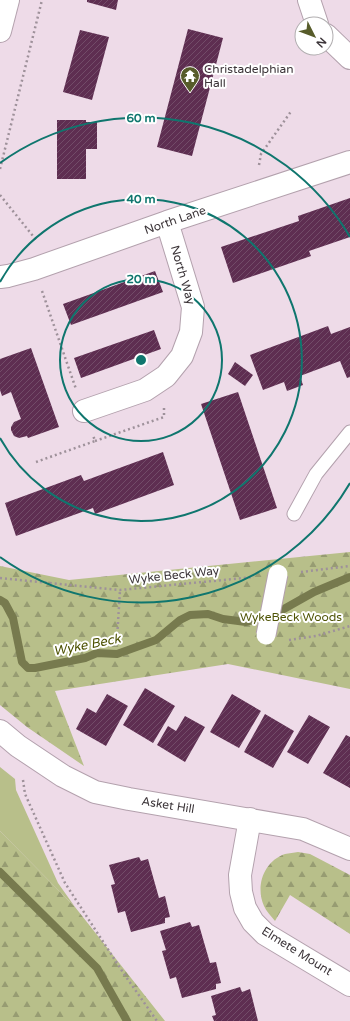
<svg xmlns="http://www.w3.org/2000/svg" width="350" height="1021" font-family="'Varela Round',sans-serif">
<defs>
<pattern id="forest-firs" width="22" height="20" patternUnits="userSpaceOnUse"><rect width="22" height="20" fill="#b8bf8a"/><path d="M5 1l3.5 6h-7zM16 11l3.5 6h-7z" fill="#979c72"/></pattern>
<pattern id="building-hatch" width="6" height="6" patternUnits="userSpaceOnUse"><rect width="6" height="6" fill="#5e2e51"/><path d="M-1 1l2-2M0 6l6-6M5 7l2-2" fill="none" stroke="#724c68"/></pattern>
</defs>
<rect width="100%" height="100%" fill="#eedbe8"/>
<!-- green -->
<path fill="#b8bf8a" d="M 0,767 L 15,779 L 16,790 L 58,883 L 75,907 L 0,831 Z"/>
<!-- forest -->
<path fill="url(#forest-firs)" d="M 350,552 L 350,689 L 228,664 L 55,691 L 84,766 L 27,727 L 0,705 L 0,566 L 69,580 Z
M 0,831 L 75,907 L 165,1021 L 0,1021 Z
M 298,852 L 310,854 L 350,875 L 350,934 L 290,895 L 275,921 C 271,916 266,911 264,906 C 255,886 264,861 285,854 C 289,853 294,853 298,852 Z"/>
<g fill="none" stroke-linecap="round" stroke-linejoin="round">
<!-- stream -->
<path stroke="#777a4e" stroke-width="8" d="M 0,600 L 5,603 L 13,618 L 22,662 L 28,668 L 35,668 L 85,658 L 97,653 L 117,654 L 156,640 L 180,620 L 190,615 L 208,614 L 223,619 L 246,622 L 275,614 L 314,592 L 350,577
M 0,872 L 97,968 L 127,1021"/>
</g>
<!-- building -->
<path fill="url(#building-hatch)" d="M 87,0 L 118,0 L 116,10 L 87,2 Z
M 188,29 L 223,38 L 192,156 L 157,147 Z
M 80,30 L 109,37 L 92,100 L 63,92 Z
M 57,120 L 86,120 L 86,122 L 97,122 L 97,149 L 86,149 L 86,179 L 57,179 Z
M 350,198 L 350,237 L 309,251 L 311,256 L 233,283 L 221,247 L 299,221 L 298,216 Z
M 155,271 L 163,292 L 71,325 L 63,304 Z
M 328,326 L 331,334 L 350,327 L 350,377 L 347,378 L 340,361 L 300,376 L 303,385 L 287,391 L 284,382 L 263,390 L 250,355 Z
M 154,330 L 161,349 L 81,378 L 74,358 Z
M 31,348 L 59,427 L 28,438 L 27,436 L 19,438 L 14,436 L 11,430 L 11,427 L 14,422 L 21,419 L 11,392 L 2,396 L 0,390 L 0,359 Z
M 235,362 L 253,375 L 245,386 L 228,374 Z
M 238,392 L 277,508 L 240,520 L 201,404 Z
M 163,452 L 174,485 L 95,514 L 93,508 L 16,536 L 5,503 L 81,475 L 84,481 Z
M 145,688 L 175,706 L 153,743 L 123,725 Z
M 107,694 L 128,706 L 106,746 L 76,729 L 87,708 L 96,713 Z
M 232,694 L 261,711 L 239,748 L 210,732 Z
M 265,714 L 294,731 L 273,768 L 244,752 Z
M 309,715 L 330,727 L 308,764 L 287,752 Z
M 185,716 L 205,727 L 185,762 L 157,745 L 168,726 L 176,731 Z
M 346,735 L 350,737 L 350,788 L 323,773 Z
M 139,857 L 141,861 L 148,859 L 159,898 L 165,896 L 170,917 L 165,918 L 165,923 L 131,932 L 125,911 L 118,913 L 111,885 L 115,884 L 109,865 Z
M 190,922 L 192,927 L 199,925 L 210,963 L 216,962 L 221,983 L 216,984 L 216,989 L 182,998 L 176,977 L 170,979 L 162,951 L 166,950 L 160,931 Z
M 240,987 L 242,992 L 250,989 L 258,1021 L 214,1021 L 212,1016 L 216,1015 L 211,996 Z"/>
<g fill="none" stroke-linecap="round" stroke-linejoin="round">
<!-- service casing -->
<g stroke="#b3a1ad" stroke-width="15">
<path id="service" d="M 294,514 L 316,474 L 350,432"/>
</g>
<!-- minor casing -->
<g stroke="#b3a1ad" stroke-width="24">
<path id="minor" d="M 309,0 L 317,24
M 326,35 L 350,58
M 0,277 L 8,276 L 34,269 L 167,222 L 350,162
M 84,411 L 145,390 L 166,376 L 182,356 L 191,332 L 193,307 L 167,222
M 0,731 L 18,746 L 63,776 L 95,792 L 129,799 L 303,829 L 350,849
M 250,819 L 240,875 L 241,892 L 245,908 L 253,922 L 265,934 L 350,985"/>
</g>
<!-- primary casing -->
<g stroke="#b3a1ad" stroke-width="24">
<path id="primary" d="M 0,31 L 8,0"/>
</g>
<!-- path -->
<path stroke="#9e919a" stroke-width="2.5" stroke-dasharray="2 3" stroke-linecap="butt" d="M 259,165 L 261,154 L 292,110
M 0,169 L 42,0
M 0,195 L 37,241
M 42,291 L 76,389
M 95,441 L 164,417 L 164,407
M 36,462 L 95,441 L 93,435
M 301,572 L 350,566
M 0,578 L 120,590 L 254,577
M 117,639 L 120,590
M 289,640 L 316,636 L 350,626
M 23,780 L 25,794 L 65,883 L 124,974 L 157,1021"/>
<!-- service -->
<use href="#service" stroke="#fff" stroke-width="13"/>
<!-- minor -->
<use href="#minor" stroke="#fff" stroke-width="22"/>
<!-- primary -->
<use href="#primary" stroke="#fff" stroke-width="22"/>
<!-- pedestrian-bridge casing -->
<g stroke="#b3a1ad" stroke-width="21" stroke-linecap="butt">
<path id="pedestrian-bridge" d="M 266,635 L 278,574"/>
</g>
<!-- pedestrian-bridge -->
<use href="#pedestrian-bridge" stroke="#fff" stroke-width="19"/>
</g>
<!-- distance rings -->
<g fill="none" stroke="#0f766e" stroke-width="2">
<circle cx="141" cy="360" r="81"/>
<path d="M0 282A161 161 0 1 1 0 438"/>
<path d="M350 483A242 242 0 0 1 0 557M0 163A242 242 0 0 1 350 237"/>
</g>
<!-- icons -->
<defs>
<g id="temple-pin" transform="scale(1)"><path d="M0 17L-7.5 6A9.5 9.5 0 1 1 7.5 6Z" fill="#575c2a" stroke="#fff"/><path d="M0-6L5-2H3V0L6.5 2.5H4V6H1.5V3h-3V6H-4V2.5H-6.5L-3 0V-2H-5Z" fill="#fff"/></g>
</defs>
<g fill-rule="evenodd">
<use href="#temple-pin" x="190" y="76"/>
</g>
<g text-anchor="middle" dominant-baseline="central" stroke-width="4" stroke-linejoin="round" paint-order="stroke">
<!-- poi labels -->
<g font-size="12" fill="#3c3539" stroke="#fff" text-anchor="start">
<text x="204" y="69">Christadelphian<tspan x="204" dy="14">Hall</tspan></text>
</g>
<!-- street labels -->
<g font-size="12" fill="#3c3539" stroke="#fff">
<text transform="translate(175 220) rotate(-19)">North Lane</text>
<text transform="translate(183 275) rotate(74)">North Way</text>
<text transform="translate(174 575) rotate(-6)">Wyke Beck Way</text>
<text transform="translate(168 805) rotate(9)">Asket Hill</text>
<text transform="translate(297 951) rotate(32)">Elmete Mount</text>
</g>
<!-- park labels -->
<g font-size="12" fill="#4f5406" stroke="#fff">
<text x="291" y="617">WykeBeck Woods</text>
</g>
<!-- water labels -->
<g font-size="13" font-style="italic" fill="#4c5101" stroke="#fff">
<text transform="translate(87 645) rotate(-11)">Wyke Beck</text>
</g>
</g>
<circle cx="141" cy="360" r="6" fill="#0f766e" stroke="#fff" stroke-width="2"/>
<g font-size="12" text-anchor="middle" font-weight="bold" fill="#0f766e" stroke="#fff" stroke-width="4" stroke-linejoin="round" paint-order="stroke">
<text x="141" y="122">60 m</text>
<text x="141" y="203">40 m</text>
<text x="141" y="283">20 m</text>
</g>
<!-- north arrow -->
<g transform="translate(314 36) rotate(132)"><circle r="19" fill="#ffffff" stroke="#b1aeb0"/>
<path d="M0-3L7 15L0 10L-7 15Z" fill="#575c2a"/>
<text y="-6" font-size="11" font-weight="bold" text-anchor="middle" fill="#3c3539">N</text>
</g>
</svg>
